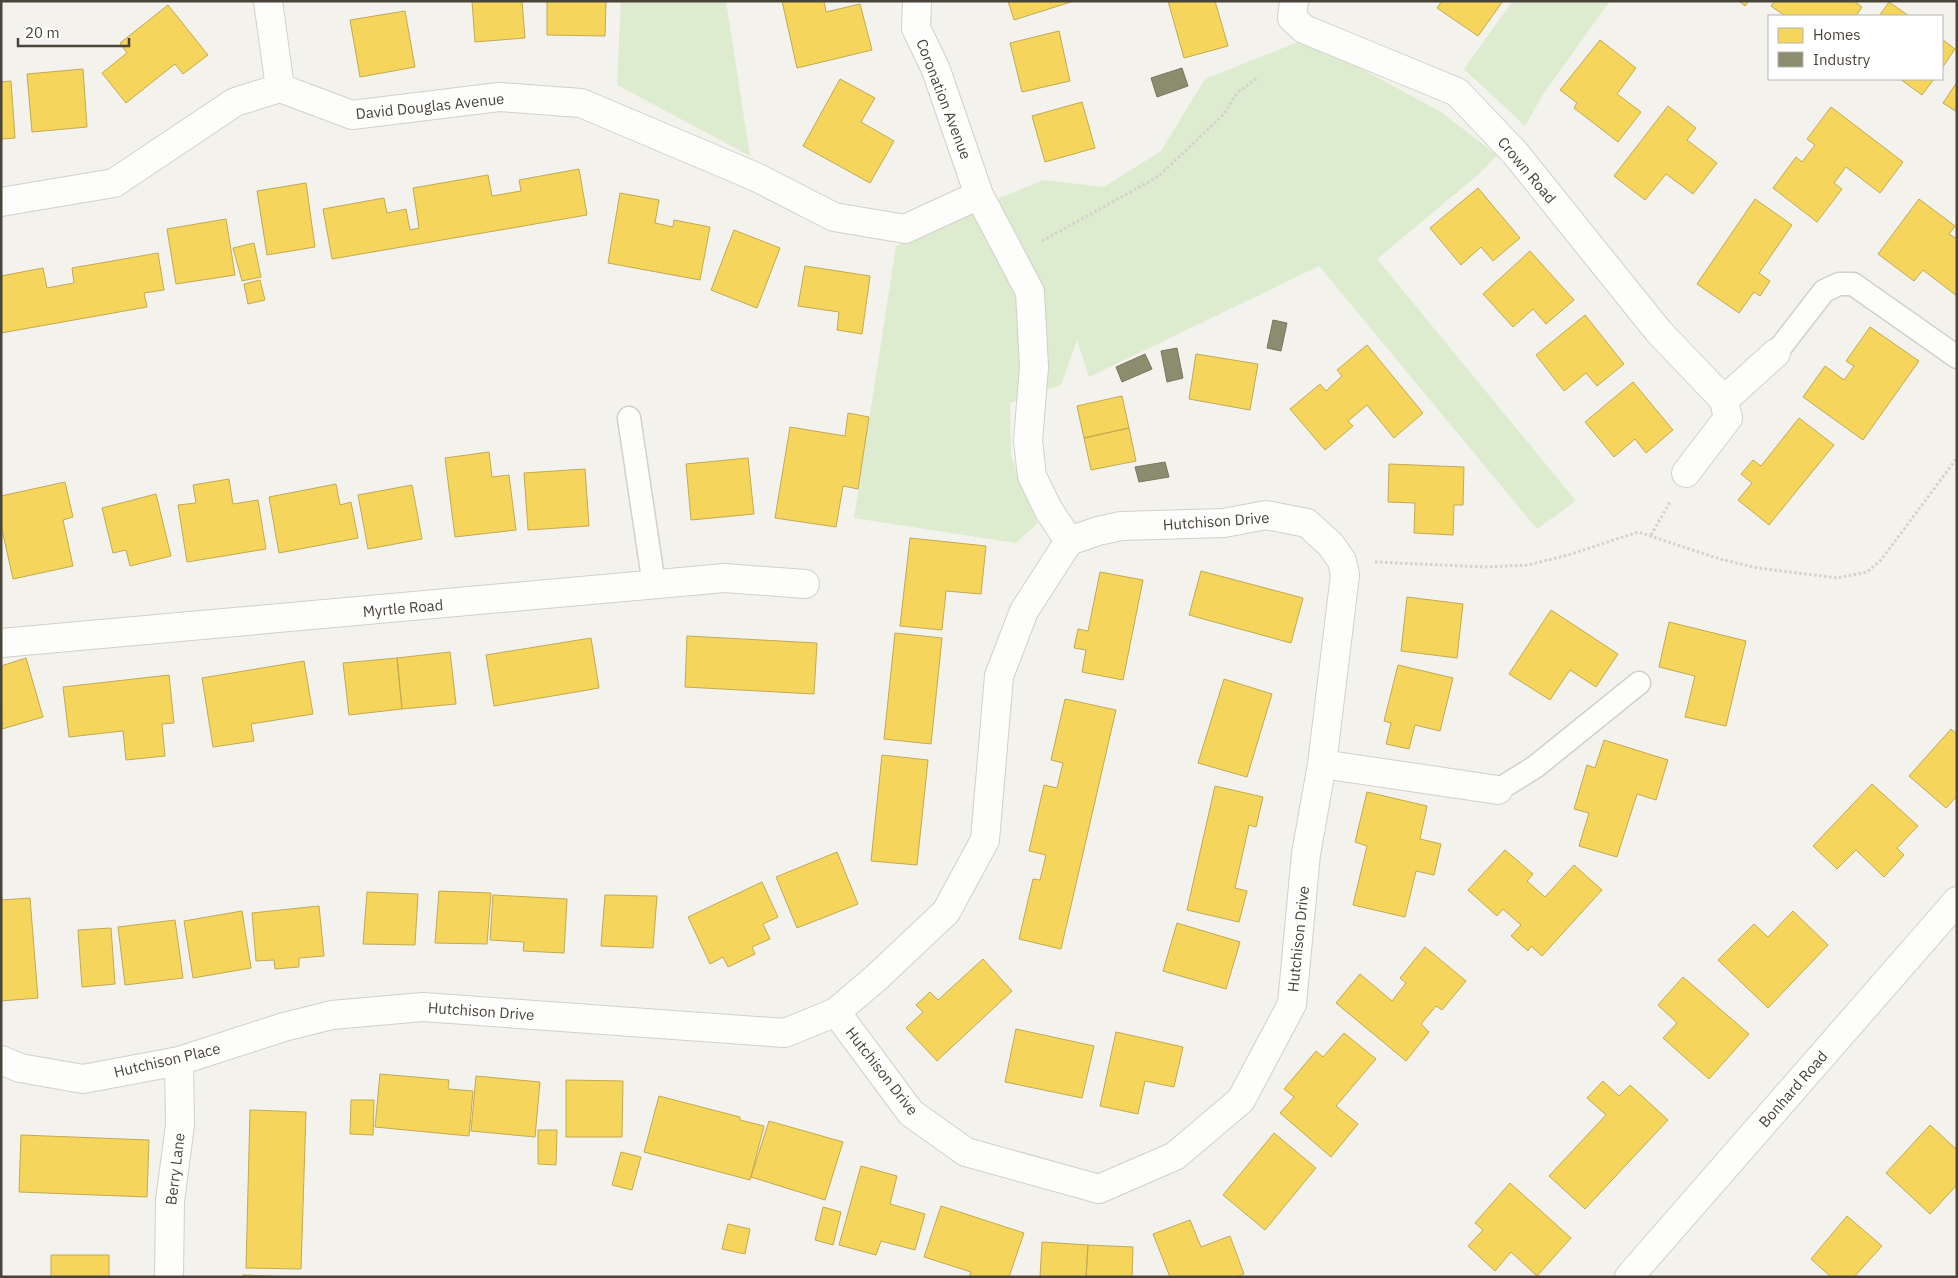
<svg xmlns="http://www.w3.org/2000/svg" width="1958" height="1278" font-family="'IBM Plex Sans',sans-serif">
<rect width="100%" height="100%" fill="#f3f2ed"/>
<!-- green -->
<path fill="#ddebcf" d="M 621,1 L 726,1 L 750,156 L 617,85 Z
M 1513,1 L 1610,1 L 1542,96 L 1525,126 L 1464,69 Z
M 1301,41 L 1362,69 L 1441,112 L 1497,155 L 1480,173 L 1377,259 L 1576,501 L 1537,529 L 1319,266 L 1089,377 L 1077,340 L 1061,385 L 1010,403 L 1011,455 L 1024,493 L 1038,523 L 1016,543 L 854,518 L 896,246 L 971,210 L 1043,180 L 1104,187 L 1161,151 L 1205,79 Z"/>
<!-- homes -->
<path fill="#f6d55c" stroke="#c2aa52" d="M 472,1 L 522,1 L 525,38 L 475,42 Z
M 547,1 L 606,1 L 605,36 L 547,35 Z
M 782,1 L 824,1 L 826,12 L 860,4 L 872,50 L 797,68 Z
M 1008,1 L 1074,1 L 1014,20 Z
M 1168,1 L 1215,1 L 1228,46 L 1184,58 Z
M 1442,1 L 1503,1 L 1478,36 L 1437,8 Z
M 1739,1 L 1749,1 L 1745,6 Z
M 1775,1 L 1854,1 L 1862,7 L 1856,16 L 1785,16 L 1771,6 Z
M 1889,2 L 1909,16 L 1879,16 Z
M 168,5 L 208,55 L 183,74 L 175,64 L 126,103 L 102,73 L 127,53 L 120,43 Z
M 405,11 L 415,67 L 360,77 L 350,20 Z
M 1059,31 L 1070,81 L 1022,92 L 1010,43 Z
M 1942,39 L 1955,49 L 1942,68 Z
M 1600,40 L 1636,68 L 1617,94 L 1641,112 L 1618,142 L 1574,108 L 1577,103 L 1560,90 Z
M 83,69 L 87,127 L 32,132 L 27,74 Z
M 840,79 L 875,98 L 861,122 L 894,141 L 870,183 L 803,146 Z
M 1900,79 L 1934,79 L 1922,95 Z
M 11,81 L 15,138 L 1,139 L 1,82 Z
M 1957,82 L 1957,112 L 1943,103 Z
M 1082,102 L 1095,148 L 1045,162 L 1032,116 Z
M 1668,106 L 1696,128 L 1687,140 L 1717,163 L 1693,194 L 1666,174 L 1645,200 L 1614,176 Z
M 1831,107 L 1903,162 L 1880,193 L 1846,167 L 1834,183 L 1842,189 L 1817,222 L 1773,188 L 1796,157 L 1802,162 L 1815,145 L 1807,139 Z
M 579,169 L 587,215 L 332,259 L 323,209 L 384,198 L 387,213 L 406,209 L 410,230 L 419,228 L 413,188 L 488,175 L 492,196 L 521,191 L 519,180 Z
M 306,183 L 315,247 L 267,255 L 257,191 Z
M 1478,188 L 1520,238 L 1493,261 L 1481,247 L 1461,265 L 1430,228 Z
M 620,193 L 659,200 L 655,223 L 673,227 L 674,220 L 710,227 L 700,280 L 608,263 Z
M 1755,199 L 1792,225 L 1759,273 L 1770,281 L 1760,296 L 1754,292 L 1739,313 L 1697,284 Z
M 1919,199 L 1955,226 L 1949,234 L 1957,239 L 1957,296 L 1923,270 L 1914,281 L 1878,254 Z
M 226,219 L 235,275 L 176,284 L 167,229 Z
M 734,230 L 780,248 L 757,308 L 711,290 Z
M 254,243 L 261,277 L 242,281 L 233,248 Z
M 1530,251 L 1574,300 L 1546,324 L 1533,309 L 1513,327 L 1483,294 Z
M 158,253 L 164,290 L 144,293 L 147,307 L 1,333 L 1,276 L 43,268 L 47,288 L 74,283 L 72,268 Z
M 805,266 L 870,276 L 862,334 L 837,330 L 839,312 L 798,306 Z
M 260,280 L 265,300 L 248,304 L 244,284 Z
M 1585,315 L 1624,364 L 1597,386 L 1586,373 L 1564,391 L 1536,355 Z
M 1870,327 L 1919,361 L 1863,440 L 1803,397 L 1825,366 L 1844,380 L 1854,366 L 1846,361 Z
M 1367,345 L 1423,413 L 1394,438 L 1367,405 L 1348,421 L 1353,426 L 1325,450 L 1290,409 L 1320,384 L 1326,391 L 1342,376 L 1337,370 Z
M 1196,354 L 1258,364 L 1250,410 L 1189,399 Z
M 1633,382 L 1673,430 L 1646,453 L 1635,439 L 1614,457 L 1585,422 Z
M 1122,396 L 1129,428 L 1084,438 L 1077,406 Z
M 848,413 L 869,417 L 858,489 L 843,486 L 836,527 L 775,518 L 790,427 L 845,436 Z
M 1799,418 L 1834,445 L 1769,525 L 1738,500 L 1752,483 L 1741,474 L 1753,460 L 1761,466 Z
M 1129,428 L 1136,461 L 1091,470 L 1084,438 Z
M 489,452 L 492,477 L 509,475 L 516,530 L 455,537 L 445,458 Z
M 748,458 L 754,514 L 691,520 L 686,464 Z
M 1389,464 L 1464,467 L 1463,505 L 1454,505 L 1453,535 L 1414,533 L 1415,503 L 1388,502 Z
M 585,469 L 589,526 L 528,530 L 524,473 Z
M 229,479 L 233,504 L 258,500 L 266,549 L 187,562 L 178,505 L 196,503 L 193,485 Z
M 65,482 L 73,517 L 63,520 L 73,566 L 13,579 L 1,525 L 1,496 Z
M 336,484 L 340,505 L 351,502 L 358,538 L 279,553 L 269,497 Z
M 412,485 L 422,539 L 368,549 L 358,495 Z
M 156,494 L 171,556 L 130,566 L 126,550 L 113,553 L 102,508 Z
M 910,538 L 986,546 L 981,594 L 946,591 L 942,630 L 900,626 Z
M 1201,571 L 1303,598 L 1291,643 L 1189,615 Z
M 1100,572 L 1143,580 L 1123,680 L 1082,672 L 1086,650 L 1074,648 L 1078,629 L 1088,631 Z
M 1407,597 L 1463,604 L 1457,658 L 1401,651 Z
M 1551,610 L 1618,654 L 1596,687 L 1570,670 L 1550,700 L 1509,674 Z
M 1669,622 L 1746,641 L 1726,726 L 1685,717 L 1695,676 L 1659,667 Z
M 895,633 L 942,638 L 931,744 L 884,739 Z
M 687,636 L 817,643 L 814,694 L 685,687 Z
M 591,638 L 599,688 L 494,706 L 486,655 Z
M 450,652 L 456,704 L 402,709 L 397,658 Z
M 26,658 L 43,717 L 2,729 L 1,666 Z
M 397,658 L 402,709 L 349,715 L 343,663 Z
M 304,661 L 313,714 L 251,724 L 254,741 L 213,747 L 202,678 Z
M 1398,665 L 1453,678 L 1440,731 L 1415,725 L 1409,749 L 1386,744 L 1391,723 L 1384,721 Z
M 169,675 L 174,723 L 162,724 L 165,756 L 126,760 L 123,731 L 69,737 L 63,687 Z
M 1224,679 L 1272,694 L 1247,777 L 1198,763 Z
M 1065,699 L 1116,710 L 1061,949 L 1019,939 L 1033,879 L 1040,880 L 1046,855 L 1029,851 L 1044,785 L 1057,788 L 1063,763 L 1051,760 Z
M 1951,729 L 1957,734 L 1957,796 L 1946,808 L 1909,776 Z
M 1604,740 L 1668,760 L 1656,800 L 1637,794 L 1617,857 L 1579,846 L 1589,813 L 1574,809 L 1587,765 L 1595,768 Z
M 882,755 L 928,760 L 917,865 L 871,861 Z
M 1872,784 L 1918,826 L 1897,848 L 1904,855 L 1884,877 L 1856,850 L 1837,869 L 1813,846 Z
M 1215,786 L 1263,797 L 1256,827 L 1249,825 L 1235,888 L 1247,891 L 1239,922 L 1187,910 Z
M 1367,792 L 1427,806 L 1420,839 L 1441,844 L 1434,875 L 1416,871 L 1405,917 L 1353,905 L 1367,846 L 1355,842 Z
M 1505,850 L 1533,874 L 1527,881 L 1545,897 L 1574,865 L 1602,890 L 1542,956 L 1531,946 L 1528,951 L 1511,936 L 1521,925 L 1503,909 L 1497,916 L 1468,890 Z
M 837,852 L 858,904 L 797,928 L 776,877 Z
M 762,882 L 778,917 L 763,924 L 770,939 L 752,947 L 755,954 L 728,967 L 723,957 L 710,964 L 688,917 Z
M 439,891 L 491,893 L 487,944 L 435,943 Z
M 367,892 L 418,894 L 415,945 L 363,944 Z
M 493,895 L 567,899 L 564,953 L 523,951 L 524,942 L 490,940 Z
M 605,895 L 657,896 L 653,948 L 601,946 Z
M 30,898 L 38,998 L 1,1001 L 1,900 Z
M 319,906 L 324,956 L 299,958 L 299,967 L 275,969 L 274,960 L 256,961 L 252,913 Z
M 242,911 L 251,968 L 193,978 L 184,921 Z
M 1793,911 L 1828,945 L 1768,1008 L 1718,960 L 1754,924 L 1768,937 Z
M 175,920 L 183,978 L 125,985 L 118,927 Z
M 1177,923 L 1240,942 L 1226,989 L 1163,971 Z
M 111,928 L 115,984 L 82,987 L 78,930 Z
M 1425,947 L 1466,981 L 1442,1010 L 1436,1006 L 1421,1024 L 1429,1032 L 1406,1061 L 1336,1003 L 1360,974 L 1392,1001 L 1406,983 L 1400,978 Z
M 983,959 L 1012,991 L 937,1061 L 906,1028 L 923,1012 L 916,1005 L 930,992 L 938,1000 Z
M 1683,977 L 1749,1034 L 1709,1079 L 1663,1038 L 1677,1023 L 1658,1005 Z
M 1016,1029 L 1094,1046 L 1082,1098 L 1005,1082 Z
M 1116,1032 L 1183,1047 L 1174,1087 L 1145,1081 L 1138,1114 L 1100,1106 Z
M 1344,1033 L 1376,1059 L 1336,1106 L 1358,1124 L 1331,1157 L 1280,1113 L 1294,1097 L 1284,1089 L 1316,1051 L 1323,1057 Z
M 380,1074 L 449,1080 L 448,1089 L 473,1091 L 469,1136 L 375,1127 Z
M 476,1076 L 540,1082 L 535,1137 L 471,1131 Z
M 566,1080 L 623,1081 L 622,1137 L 566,1137 Z
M 1603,1081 L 1619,1096 L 1630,1085 L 1668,1120 L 1585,1209 L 1549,1176 L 1606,1115 L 1587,1098 Z
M 659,1096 L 740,1117 L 740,1120 L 764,1126 L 750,1180 L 644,1152 Z
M 351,1100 L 374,1100 L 373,1135 L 350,1134 Z
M 250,1110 L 306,1112 L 301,1269 L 246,1268 Z
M 769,1121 L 843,1142 L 825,1200 L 751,1177 Z
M 1930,1125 L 1957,1150 L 1957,1185 L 1930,1214 L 1886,1173 Z
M 538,1130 L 557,1130 L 556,1165 L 538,1164 Z
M 1274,1133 L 1316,1168 L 1265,1230 L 1223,1195 Z
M 21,1135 L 149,1140 L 147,1197 L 19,1192 Z
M 621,1152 L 641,1157 L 632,1190 L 612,1185 Z
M 861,1166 L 897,1176 L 890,1204 L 925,1214 L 915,1250 L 881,1241 L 876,1255 L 839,1245 Z
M 1510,1183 L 1571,1238 L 1537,1276 L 1511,1252 L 1495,1271 L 1468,1246 L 1483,1230 L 1475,1223 Z
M 941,1206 L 1024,1233 L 1009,1277 L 969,1277 L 971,1272 L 924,1257 Z
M 823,1207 L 841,1212 L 833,1245 L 815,1240 Z
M 1847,1216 L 1882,1246 L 1854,1277 L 1831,1277 L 1811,1259 Z
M 1190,1220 L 1201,1247 L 1230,1236 L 1244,1274 L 1236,1277 L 1170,1277 L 1153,1234 Z
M 728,1224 L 750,1229 L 745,1254 L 722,1249 Z
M 1042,1242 L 1088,1245 L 1086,1277 L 1040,1277 Z
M 1088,1245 L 1133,1247 L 1132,1277 L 1086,1277 Z
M 51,1255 L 109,1255 L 109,1277 L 51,1277 Z
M 243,1275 L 294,1277 L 243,1277 Z"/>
<!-- industry -->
<path fill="#8c8c6e" stroke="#78765e" d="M 1182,68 L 1188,86 L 1157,97 L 1151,78 Z
M 1273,320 L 1287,323 L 1281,351 L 1267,348 Z
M 1177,348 L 1183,378 L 1167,382 L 1161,351 Z
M 1145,354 L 1152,369 L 1122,382 L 1116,367 Z
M 1165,462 L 1169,477 L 1139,482 L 1135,467 Z"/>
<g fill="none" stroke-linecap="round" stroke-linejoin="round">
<!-- lane casing -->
<g stroke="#d1d0cb" stroke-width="25">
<path id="lane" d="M 1776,353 L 1824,291 L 1839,284 L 1853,284 L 1957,357
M 629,418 L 654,585
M 1498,790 L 1535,767 L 1639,683"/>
</g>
<!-- street casing -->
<g stroke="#d1d0cb" stroke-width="30">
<path id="street" d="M 268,1 L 280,88
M 917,1 L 916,28 L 936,70 L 979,195 L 1030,292 L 1034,367 L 1028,441 L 1032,476 L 1048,509 L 1069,541
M 1294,1 L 1292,18 L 1304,29 L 1457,92 L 1515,153 L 1659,332 L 1724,400
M 1,202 L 114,183 L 235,102 L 280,88 L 352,115 L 499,97 L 581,103 L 756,177 L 834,217 L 905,229 L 979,195
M 1686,473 L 1728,418 L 1724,400 L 1776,353
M 1,643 L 725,578 L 805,584
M 1322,764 L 1498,790
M 1,1060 L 20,1068 L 83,1079 L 179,1061 L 284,1027 L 332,1015 L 423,1007 L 785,1033 L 836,1012 L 876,978 L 946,912 L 985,840 L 999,676 L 1024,611 L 1069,541 L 1098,531 L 1121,526 L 1224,523 L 1266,515 L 1307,523 L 1331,545 L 1342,561 L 1345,575 L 1322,764 L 1306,854 L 1292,1004 L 1241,1100 L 1175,1156 L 1099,1189 L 966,1152 L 911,1113 L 836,1012
M 169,1277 L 170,1201 L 180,1125 L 179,1061
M 1629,1277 L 1957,901"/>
</g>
<!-- path -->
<path stroke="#d3d2cb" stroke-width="3" stroke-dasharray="2.5 2.5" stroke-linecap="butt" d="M 1042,241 L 1159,176 L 1224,114 L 1237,93 L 1257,78
M 1651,535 L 1670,502
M 1375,562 L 1486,567 L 1528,565 L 1568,555 L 1638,532 L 1720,559 L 1758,568 L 1837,578 L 1867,572 L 1881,560 L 1957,458"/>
<!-- lane -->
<use href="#lane" stroke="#fdfdfc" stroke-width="22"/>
<!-- street -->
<use href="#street" stroke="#fdfdfc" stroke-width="28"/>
</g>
<g text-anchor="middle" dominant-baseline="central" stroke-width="5" stroke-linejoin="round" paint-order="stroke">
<!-- street labels -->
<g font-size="15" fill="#494439" stroke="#fff">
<text transform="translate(944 99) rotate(69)">Coronation Avenue</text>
<text transform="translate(430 106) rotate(-6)">David Douglas Avenue</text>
<text transform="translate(1527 170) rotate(50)">Crown Road</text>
<text transform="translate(1216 521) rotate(-4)">Hutchison Drive</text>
<text transform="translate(403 608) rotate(-5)">Myrtle Road</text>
<text transform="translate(1298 939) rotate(-84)">Hutchison Drive</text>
<text transform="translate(481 1011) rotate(4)">Hutchison Drive</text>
<text transform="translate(167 1060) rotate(-13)">Hutchison Place</text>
<text transform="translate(882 1071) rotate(52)">Hutchison Drive</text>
<text transform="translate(1793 1089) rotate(-49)">Bonhard Road</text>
<text transform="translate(175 1169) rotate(-83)">Berry Lane</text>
</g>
</g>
<!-- border -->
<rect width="1958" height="1278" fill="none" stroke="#494439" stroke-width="5"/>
<!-- legend -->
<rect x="1768" y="15" width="175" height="65" fill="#ffffff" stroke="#b6b4b0"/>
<rect x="1778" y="28" width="25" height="15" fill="#f6d55c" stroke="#b6b4b0"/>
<text x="1813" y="40" font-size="15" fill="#494439">Homes</text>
<rect x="1778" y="52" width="25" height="15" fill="#8c8c6e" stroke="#b6b4b0"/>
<text x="1813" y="65" font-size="15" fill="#494439">Industry</text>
<!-- scale -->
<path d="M18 38v8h111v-8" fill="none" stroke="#494439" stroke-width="2.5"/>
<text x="25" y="38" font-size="15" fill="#494439" stroke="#ffffff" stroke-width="4" paint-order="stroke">20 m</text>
</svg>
